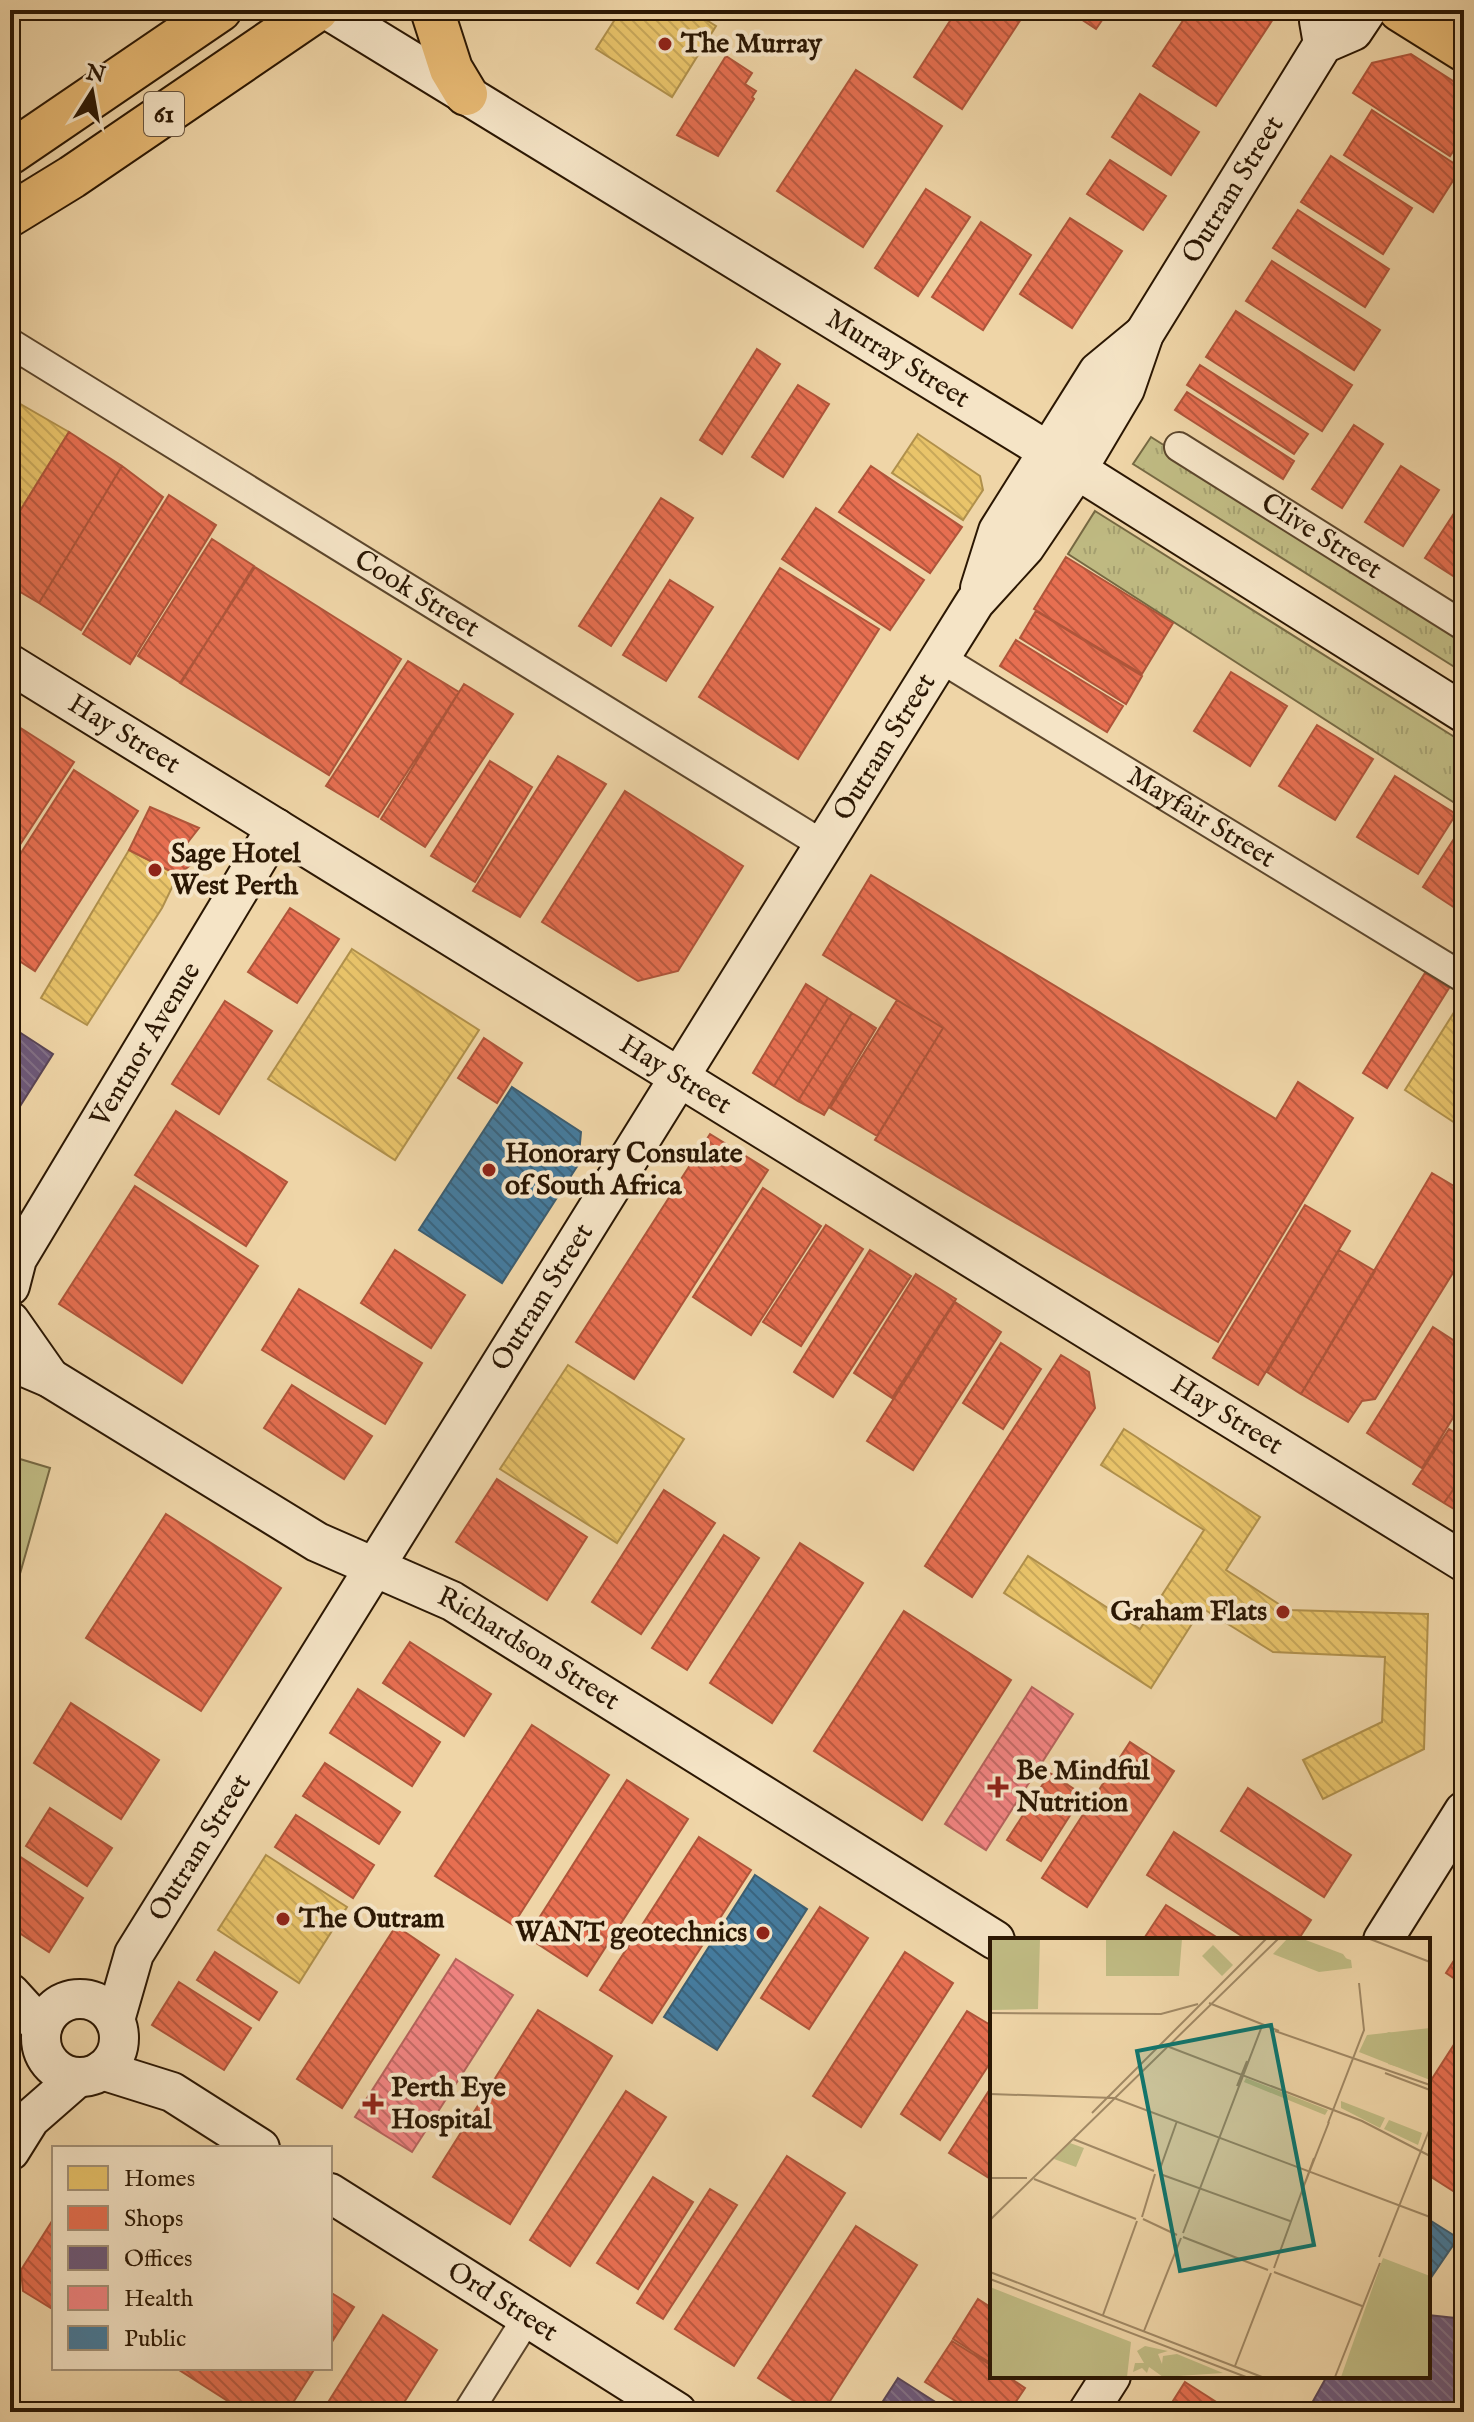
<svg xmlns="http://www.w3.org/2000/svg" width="1474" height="2422" font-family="'IM FELL English',serif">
<defs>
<pattern id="grass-tufts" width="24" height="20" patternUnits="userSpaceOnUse" patternTransform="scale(2)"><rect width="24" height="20" fill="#c0bb83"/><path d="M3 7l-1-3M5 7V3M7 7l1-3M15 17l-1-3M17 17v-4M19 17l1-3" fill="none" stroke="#a5a070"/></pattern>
<pattern id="homes-back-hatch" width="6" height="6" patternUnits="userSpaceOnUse" patternTransform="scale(2)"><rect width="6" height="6" fill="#e9c46a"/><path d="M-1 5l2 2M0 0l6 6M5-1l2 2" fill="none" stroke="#c8a85a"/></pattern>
<pattern id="shops-back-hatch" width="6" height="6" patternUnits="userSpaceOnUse" patternTransform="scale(2)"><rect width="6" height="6" fill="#e76f51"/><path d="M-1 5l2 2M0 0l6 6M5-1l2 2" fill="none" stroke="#bb5a41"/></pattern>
<pattern id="offices-back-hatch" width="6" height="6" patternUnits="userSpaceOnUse" patternTransform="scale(2)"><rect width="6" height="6" fill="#6d597a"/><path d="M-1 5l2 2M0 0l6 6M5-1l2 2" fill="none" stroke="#827188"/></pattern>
<pattern id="health-back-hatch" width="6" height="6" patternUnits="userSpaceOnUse" patternTransform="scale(2)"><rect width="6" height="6" fill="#f28482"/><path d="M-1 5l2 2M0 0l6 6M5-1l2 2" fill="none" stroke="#c46b68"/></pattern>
<pattern id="public-back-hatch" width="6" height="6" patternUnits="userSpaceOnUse" patternTransform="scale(2)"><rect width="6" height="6" fill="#457b9d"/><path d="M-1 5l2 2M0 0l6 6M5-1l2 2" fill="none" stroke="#3a647e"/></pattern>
</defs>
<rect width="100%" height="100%" fill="#efd5a7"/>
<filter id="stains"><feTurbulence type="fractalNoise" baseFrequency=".0025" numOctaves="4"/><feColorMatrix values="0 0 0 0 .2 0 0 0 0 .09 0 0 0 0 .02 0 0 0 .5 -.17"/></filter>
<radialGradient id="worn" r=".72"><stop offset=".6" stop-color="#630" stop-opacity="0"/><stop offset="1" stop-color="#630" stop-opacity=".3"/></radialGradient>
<!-- grass -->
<path fill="url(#grass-tufts)" stroke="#766943" stroke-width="2" d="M 1151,437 L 1464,636 L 1464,673 L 1133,464 Z
M 1095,511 L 1464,743 L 1464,809 L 1068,554 Z"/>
<!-- garden -->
<path fill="#c0bb83" stroke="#766943" stroke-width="2" d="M 10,1456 L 50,1468 L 10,1609 Z"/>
<!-- homes -->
<path fill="url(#homes-back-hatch)" stroke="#b0904b" stroke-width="2" d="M 621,10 L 690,10 L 716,26 L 672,97 L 596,49 Z
M 10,398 L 69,432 L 10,527 Z
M 918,434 L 980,476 L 983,490 L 963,520 L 892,473 Z
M 129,850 L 178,875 L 162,908 L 87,1025 L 41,998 Z
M 352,949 L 479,1030 L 395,1160 L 268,1079 Z
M 1458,1006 L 1464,1010 L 1464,1129 L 1405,1090 Z
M 568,1365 L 684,1439 L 617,1543 L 500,1469 Z
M 1124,1429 L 1260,1517 L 1226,1570 L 1288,1610 L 1428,1614 L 1424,1749 L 1323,1799 L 1303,1760 L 1382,1722 L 1385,1657 L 1273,1652 L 1202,1608 L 1151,1688 L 1004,1593 L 1028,1556 L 1140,1629 L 1204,1530 L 1101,1465 Z
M 266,1855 L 347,1907 L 299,1983 L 218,1930 Z"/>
<!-- shops -->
<path fill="url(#shops-back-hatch)" stroke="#af553a" stroke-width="2" d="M 957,10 L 1027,10 L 962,109 L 914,77 Z
M 1067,10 L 1109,10 L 1096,29 Z
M 1190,10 L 1265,10 L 1275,16 L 1216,106 L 1153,66 Z
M 1411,54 L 1464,88 L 1464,135 L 1450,156 L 1353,93 L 1372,63 Z
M 726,56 L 752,73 L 745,84 L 756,91 L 752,97 L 754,99 L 718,156 L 677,135 Z
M 856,70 L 942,126 L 863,247 L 777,191 Z
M 1140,94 L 1199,132 L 1171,175 L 1112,137 Z
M 1372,110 L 1461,168 L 1433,212 L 1344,155 Z
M 1331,156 L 1412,208 L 1383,254 L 1301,202 Z
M 1110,160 L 1166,196 L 1143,230 L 1087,194 Z
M 926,189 L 970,217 L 918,296 L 875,268 Z
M 1298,210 L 1389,269 L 1365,307 L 1273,248 Z
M 1070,218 L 1122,251 L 1072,328 L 1020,294 Z
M 981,222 L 1031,255 L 983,330 L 932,297 Z
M 1272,261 L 1380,330 L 1354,370 L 1246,301 Z
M 1236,311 L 1352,385 L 1322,431 L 1206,357 Z
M 757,349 L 780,364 L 722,454 L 700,440 Z
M 1200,365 L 1308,434 L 1294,454 L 1187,385 Z
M 798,385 L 829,404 L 783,477 L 752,457 Z
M 1187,392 L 1294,461 L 1283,479 L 1175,410 Z
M 1354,425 L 1383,444 L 1342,508 L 1312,489 Z
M 69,432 L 122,466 L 39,603 L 10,586 L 10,527 Z
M 122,466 L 163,497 L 81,630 L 39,603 Z
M 871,466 L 962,527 L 930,573 L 839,512 Z
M 1401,466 L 1439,490 L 1403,546 L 1365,522 Z
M 169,495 L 216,525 L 130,664 L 83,634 Z
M 661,498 L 693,518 L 611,646 L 579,626 Z
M 1464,498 L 1464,583 L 1425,558 Z
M 816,508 L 924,580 L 890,630 L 782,559 Z
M 212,539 L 254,566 L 181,683 L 138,656 Z
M 1066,557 L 1173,623 L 1142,674 L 1034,609 Z
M 255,567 L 401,659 L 329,775 L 180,683 Z
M 780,568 L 879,629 L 798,759 L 699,697 Z
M 670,580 L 713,607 L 666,681 L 623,655 Z
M 1036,611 L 1142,676 L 1126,704 L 1020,638 Z
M 1016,640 L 1123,706 L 1107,732 L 1000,666 Z
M 408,661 L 459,692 L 378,817 L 326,786 Z
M 1231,672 L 1287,706 L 1250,766 L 1194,731 Z
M 464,684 L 513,714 L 425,847 L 381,819 Z
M 1317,725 L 1373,759 L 1335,820 L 1279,786 Z
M 19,727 L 74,762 L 10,860 L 10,741 Z
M 558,756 L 606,784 L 520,917 L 473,891 Z
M 490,761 L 532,787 L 475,882 L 431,856 Z
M 74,770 L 138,811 L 35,971 L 10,955 L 10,870 Z
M 1395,776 L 1456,814 L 1418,874 L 1357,837 Z
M 625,791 L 743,866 L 678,971 L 638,981 L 542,922 Z
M 150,807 L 199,828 L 181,851 L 199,858 L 178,875 L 129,850 Z
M 1461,828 L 1464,830 L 1464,914 L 1423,887 Z
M 871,875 L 1276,1119 L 1298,1082 L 1353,1118 L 1218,1342 L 875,1140 L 943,1028 L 823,955 Z
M 290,908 L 339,939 L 297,1003 L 248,972 Z
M 1425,973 L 1449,988 L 1387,1088 L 1363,1073 Z
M 806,984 L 828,998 L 774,1086 L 753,1073 Z
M 828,998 L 852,1013 L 798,1101 L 774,1086 Z
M 897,1000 L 943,1028 L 877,1136 L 830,1108 Z
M 225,1001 L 272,1031 L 219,1114 L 172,1084 Z
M 852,1013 L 876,1028 L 824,1115 L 798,1101 Z
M 484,1038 L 522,1063 L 497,1103 L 458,1078 Z
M 176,1111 L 287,1182 L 246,1246 L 135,1175 Z
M 710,1134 L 768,1170 L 634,1379 L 576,1342 Z
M 1432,1173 L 1464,1192 L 1464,1255 L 1375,1399 L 1362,1401 L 1348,1422 L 1301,1394 Z
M 135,1186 L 258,1266 L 182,1383 L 59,1304 Z
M 763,1188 L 821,1226 L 751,1335 L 693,1297 Z
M 1305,1205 L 1350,1231 L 1258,1385 L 1213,1358 Z
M 826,1225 L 863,1249 L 801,1346 L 763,1322 Z
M 395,1250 L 465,1295 L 431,1348 L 361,1303 Z
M 870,1250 L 911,1276 L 833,1397 L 794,1372 Z
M 1339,1250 L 1375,1271 L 1301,1394 L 1267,1372 Z
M 916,1274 L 956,1299 L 892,1398 L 854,1373 Z
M 299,1289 L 422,1363 L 385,1424 L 262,1350 Z
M 955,1302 L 1001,1332 L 913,1470 L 867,1441 Z
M 1433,1327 L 1464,1347 L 1464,1400 L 1422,1468 L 1367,1433 Z
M 1001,1343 L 1041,1369 L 1003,1429 L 963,1403 Z
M 1061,1355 L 1089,1372 L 1095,1408 L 972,1597 L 925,1566 Z
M 292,1385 L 372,1436 L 344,1479 L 264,1428 Z
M 1449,1429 L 1464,1438 L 1464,1474 L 1444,1503 L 1413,1484 Z
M 1464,1474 L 1464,1515 L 1444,1503 Z
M 497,1479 L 587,1537 L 547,1600 L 456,1542 Z
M 664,1490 L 715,1523 L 641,1634 L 592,1602 Z
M 166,1514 L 281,1588 L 201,1711 L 86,1638 Z
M 724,1535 L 759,1558 L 687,1670 L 652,1648 Z
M 800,1543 L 863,1583 L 772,1723 L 710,1683 Z
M 904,1611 L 1011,1680 L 922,1820 L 814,1751 Z
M 410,1642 L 491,1694 L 464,1736 L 383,1683 Z
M 358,1689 L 440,1742 L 412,1786 L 330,1733 Z
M 71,1703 L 159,1760 L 121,1819 L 34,1763 Z
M 532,1725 L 609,1775 L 513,1925 L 435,1876 Z
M 1130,1742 L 1174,1771 L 1087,1907 L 1042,1878 Z
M 325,1763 L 400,1812 L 379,1844 L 303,1796 Z
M 1050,1773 L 1083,1795 L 1041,1861 L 1007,1840 Z
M 627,1780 L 688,1819 L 587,1976 L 527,1937 Z
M 1248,1788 L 1351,1855 L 1324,1897 L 1221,1831 Z
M 50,1808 L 112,1848 L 87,1886 L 26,1846 Z
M 296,1815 L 374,1865 L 353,1898 L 275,1847 Z
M 1174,1832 L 1311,1920 L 1298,1940 L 1248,1940 L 1147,1875 Z
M 699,1837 L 751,1870 L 652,2023 L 600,1990 Z
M 10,1850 L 83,1898 L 49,1952 L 10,1927 Z
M 1166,1905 L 1221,1940 L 1143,1940 Z
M 820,1907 L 868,1938 L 809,2029 L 761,1998 Z
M 396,1926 L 439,1955 L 342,2108 L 297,2079 Z
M 1464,1945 L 1464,1985 L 1446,1973 Z
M 215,1952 L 277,1992 L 259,2020 L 197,1980 Z
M 905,1952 L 953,1983 L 861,2127 L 813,2096 Z
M 179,1982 L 251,2028 L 224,2070 L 152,2025 Z
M 538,2010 L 612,2056 L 510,2224 L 433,2177 Z
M 967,2011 L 992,2026 L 992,2060 L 940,2140 L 901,2114 Z
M 1464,2029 L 1464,2198 L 1428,2175 L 1428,2085 Z
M 992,2086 L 992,2180 L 949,2153 Z
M 626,2091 L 666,2117 L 570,2266 L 530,2240 Z
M 787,2156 L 845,2193 L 734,2366 L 675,2329 Z
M 653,2177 L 693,2202 L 638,2289 L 597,2263 Z
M 710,2189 L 737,2205 L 663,2319 L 637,2303 Z
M 54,2218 L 54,2310 L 23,2291 L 21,2270 Z
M 856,2226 L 917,2265 L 823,2412 L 811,2412 L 758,2378 Z
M 330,2292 L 354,2307 L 330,2345 Z
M 978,2299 L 992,2308 L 992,2364 L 953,2339 Z
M 383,2315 L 437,2350 L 398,2412 L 322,2412 Z
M 952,2341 L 992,2366 L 992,2376 L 1007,2376 L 1025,2388 L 1009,2412 L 973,2412 L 925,2382 Z
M 176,2368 L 315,2368 L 287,2412 L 245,2412 Z
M 1185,2382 L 1232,2412 L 1166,2412 Z"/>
<!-- offices -->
<path fill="url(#offices-back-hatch)" stroke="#594556" stroke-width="2" d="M 10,1026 L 53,1054 L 10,1122 Z
M 1428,2315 L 1464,2319 L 1464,2412 L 1307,2412 L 1327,2376 L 1428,2376 Z
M 898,2378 L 951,2412 L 876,2412 Z"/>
<!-- health -->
<path fill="url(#health-back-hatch)" stroke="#b6635c" stroke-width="2" d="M 1032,1687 L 1073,1714 L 986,1850 L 945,1824 Z
M 456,1959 L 513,1995 L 412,2152 L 355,2117 Z"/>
<!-- public -->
<path fill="url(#public-back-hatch)" stroke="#3d5d6f" stroke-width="2" d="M 512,1087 L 581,1132 L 578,1165 L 502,1283 L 419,1230 Z
M 755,1875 L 807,1909 L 717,2050 L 664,2017 Z
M 1428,2219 L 1458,2238 L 1428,2282 Z"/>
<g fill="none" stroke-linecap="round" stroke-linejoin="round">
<!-- street casing -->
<g stroke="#5c462c" stroke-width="32">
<g id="street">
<path id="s1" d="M 10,343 L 825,846"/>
<path id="s2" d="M 1179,447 L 1464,626"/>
<path id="s3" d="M 940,658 L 1464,978"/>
<path d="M 468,2412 L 527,2318"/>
</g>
</g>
<!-- secondary casing -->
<g stroke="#2b1703" stroke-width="42">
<g id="secondary">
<path id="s4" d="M 328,10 L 1025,437 L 1464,713"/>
<path d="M 1323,44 L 1319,21 L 1325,10"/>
<path d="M 980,588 L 998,531 L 1098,372 L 1144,334"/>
<path id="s5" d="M 10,664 L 1464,1562"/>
<path id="s6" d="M 10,1286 L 17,1259 L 276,828"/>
<path d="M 10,1321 L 50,1378"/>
<path id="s7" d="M 10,1361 L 50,1378 L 317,1542 L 452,1601 L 995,1940"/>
<path d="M 1383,1940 L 1464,1811"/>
<path d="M 10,1993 L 42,2028"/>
<circle cx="80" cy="2038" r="39"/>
<path id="s8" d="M 115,2020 L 134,1954 L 940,658 L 975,602 L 1025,547 L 1077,470 L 1125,389 L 1144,334 L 1323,44 L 1353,31 L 1367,10"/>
<path d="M 102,2070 L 172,2092 L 260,2148"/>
<path d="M 10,2151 L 30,2119 L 78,2077"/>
<path id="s9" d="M 330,2193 L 677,2412"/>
<path d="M 1088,2412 L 1111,2376"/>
</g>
</g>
<!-- primary casing -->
<g stroke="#2b1703" stroke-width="46">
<path id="primary" d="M 432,10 L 451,69 L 466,94
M 1400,10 L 1464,50
M 10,153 L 220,10
M 10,215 L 72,177 L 317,10"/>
</g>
<!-- street -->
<use href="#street" stroke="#f5e4c6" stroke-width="28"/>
<!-- secondary -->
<use href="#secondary" stroke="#f5e4c6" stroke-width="38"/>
<!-- primary -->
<use href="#primary" stroke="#e8ba74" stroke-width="42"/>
</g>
<!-- markers -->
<g fill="#8f2418" stroke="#f5e4c6" stroke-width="3">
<circle cx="665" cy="44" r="8"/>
<circle cx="155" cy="870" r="8"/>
<circle cx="489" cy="1170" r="8"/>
<circle cx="1283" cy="1612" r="8"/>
<path d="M994 1775h8v8h8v8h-8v8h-8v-8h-8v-8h8z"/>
<circle cx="283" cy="1919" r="8"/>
<circle cx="763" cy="1933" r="8"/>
<path d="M369 2092h8v8h8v8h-8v8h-8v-8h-8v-8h8z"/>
</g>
<g text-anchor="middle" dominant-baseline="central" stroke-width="8" stroke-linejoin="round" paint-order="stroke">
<!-- shield labels -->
<rect fill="#f5e4c6" stroke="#68543e" stroke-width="2" x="144" y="92" width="40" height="44" rx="6"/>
<g font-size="26" font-weight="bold" fill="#2b1703">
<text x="164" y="114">61</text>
</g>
<!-- poi labels -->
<g font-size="28" font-weight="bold" fill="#2b1703" stroke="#f5e4c6" text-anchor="start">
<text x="681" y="44">The Murray</text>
<text x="171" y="854">Sage Hotel<tspan x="171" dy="32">West Perth</tspan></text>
<text x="505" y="1154">Honorary Consulate<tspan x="505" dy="32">of South Africa</tspan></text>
<text x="1267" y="1612" text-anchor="end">Graham Flats</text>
<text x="1016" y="1771">Be Mindful<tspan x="1016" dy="32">Nutrition</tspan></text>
<text x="299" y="1919">The Outram</text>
<text x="747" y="1933" text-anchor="end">WANT geotechnics</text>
<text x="391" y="2088">Perth Eye<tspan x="391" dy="32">Hospital</tspan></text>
</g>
<!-- street labels -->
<g font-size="28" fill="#2b1703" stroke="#f5e4c6">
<text stroke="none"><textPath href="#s8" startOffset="2150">Outram Street</textPath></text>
<text stroke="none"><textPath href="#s4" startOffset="668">Murray Street</textPath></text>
<text stroke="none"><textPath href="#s2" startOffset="168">Clive Street</textPath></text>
<text stroke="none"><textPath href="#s1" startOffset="478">Cook Street</textPath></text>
<text stroke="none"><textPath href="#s5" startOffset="134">Hay Street</textPath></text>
<text stroke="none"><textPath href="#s8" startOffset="1490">Outram Street</textPath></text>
<text stroke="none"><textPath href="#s3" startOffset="306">Mayfair Street</textPath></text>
<text stroke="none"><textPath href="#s6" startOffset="278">Ventnor Avenue</textPath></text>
<text stroke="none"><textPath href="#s5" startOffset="782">Hay Street</textPath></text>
<text stroke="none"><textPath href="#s8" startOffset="842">Outram Street</textPath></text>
<text stroke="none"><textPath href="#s5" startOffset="1430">Hay Street</textPath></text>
<text stroke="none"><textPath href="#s7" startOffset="594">Richardson Street</textPath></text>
<text stroke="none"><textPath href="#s8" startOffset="194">Outram Street</textPath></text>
<text stroke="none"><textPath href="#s9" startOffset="204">Ord Street</textPath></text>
</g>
</g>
<!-- overview -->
<g transform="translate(990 1938)">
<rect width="440" height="440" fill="#efd5a7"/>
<path d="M 0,1 L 50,1 L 48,71 L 0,72 ZM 297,1 L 361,22 L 362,30 L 329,34 L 283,16 ZM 440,90 L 440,142 L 369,114 L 377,97 ZM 256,140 L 338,172 L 335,177 L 254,144 ZM 351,163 L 395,180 L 390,190 L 351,170 ZM 399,182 L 432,195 L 428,207 L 394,191 ZM 80,205 L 94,210 L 86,229 L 64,221 ZM 393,320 L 440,338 L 440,439 L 351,439 Z" fill="#c0bb83"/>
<path d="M 313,1 L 353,16 L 361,27 L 335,24 L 333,16 L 300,2 ZM 399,94 L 407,97 L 407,109 L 413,112 L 412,130 L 398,126 L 398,114 L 388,111 L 385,100 ZM 0,349 L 141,404 L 137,439 L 0,439 ZM 155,408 L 178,413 L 168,416 L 172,426 L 173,418 L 187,416 L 233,435 L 173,439 L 159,429 L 157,435 L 152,430 L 143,434 L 145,425 L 154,425 L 147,413 Z" fill="#c0bb83"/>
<path d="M 116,1 L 192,1 L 189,38 L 116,38 ZM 223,7 L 243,27 L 232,38 L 212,18 Z" fill="#c0bb83"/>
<path fill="none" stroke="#a18965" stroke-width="2" d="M 380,1 L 440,24M 219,65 L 289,93M 0,75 L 171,76 L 208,66M 285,93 L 440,147M 174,107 L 372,183 L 440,218M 395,135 L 440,152M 247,148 L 257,123M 0,156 L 124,160 L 440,279M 102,175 L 276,1M 338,185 L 374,92 L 369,45M 83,201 L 164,233M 170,231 L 187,183M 170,236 L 300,283M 0,240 L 37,240M 44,241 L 146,281M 315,245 L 339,184M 152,279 L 165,236M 153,281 L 187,297M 0,282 L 288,1M 193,295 L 272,88M 193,299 L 278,332M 389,319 L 440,190M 284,330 L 324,220M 0,334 L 272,439M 284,334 L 372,368M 0,341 L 256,439M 113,377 L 147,283M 154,393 L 191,300M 245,428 L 281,335M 345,439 L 390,325"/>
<path fill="#0f766e" fill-opacity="0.15" stroke="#0f766e" stroke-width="4" d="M 281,87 L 324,307 L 190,333 L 147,113 Z"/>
<rect width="440" height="440" fill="none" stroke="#2b1703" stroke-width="4"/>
</g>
<!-- margin -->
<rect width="1474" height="2422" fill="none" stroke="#efd5a7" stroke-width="40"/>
<rect x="12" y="12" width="1450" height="2398" fill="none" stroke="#2b1703" stroke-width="4"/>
<rect x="20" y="20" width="1434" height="2382" fill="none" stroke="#2b1703" stroke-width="2"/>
<!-- legend -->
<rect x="52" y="2146" width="280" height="224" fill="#f5e4c6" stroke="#a49278" stroke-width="2"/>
<rect x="68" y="2166" width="40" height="24" fill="#e9c46a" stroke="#a49278" stroke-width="2"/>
<text x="124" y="2186" font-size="24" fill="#2b1703">Homes</text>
<rect x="68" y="2206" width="40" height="24" fill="#e76f51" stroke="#a49278" stroke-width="2"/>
<text x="124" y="2226" font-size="24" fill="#2b1703">Shops</text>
<rect x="68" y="2246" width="40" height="24" fill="#6d597a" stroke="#a49278" stroke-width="2"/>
<text x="124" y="2266" font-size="24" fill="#2b1703">Offices</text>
<rect x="68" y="2286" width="40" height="24" fill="#f28482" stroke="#a49278" stroke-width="2"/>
<text x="124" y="2306" font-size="24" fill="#2b1703">Health</text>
<rect x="68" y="2326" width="40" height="24" fill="#457b9d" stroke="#a49278" stroke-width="2"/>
<text x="124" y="2346" font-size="24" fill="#2b1703">Public</text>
<!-- north arrow -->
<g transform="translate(92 92) rotate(11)" stroke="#f5e4c6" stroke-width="6" paint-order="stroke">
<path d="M0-6L14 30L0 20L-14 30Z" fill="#2b1703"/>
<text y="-12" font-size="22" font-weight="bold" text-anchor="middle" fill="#2b1703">N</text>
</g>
<rect width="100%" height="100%" filter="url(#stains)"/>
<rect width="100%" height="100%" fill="url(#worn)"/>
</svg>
